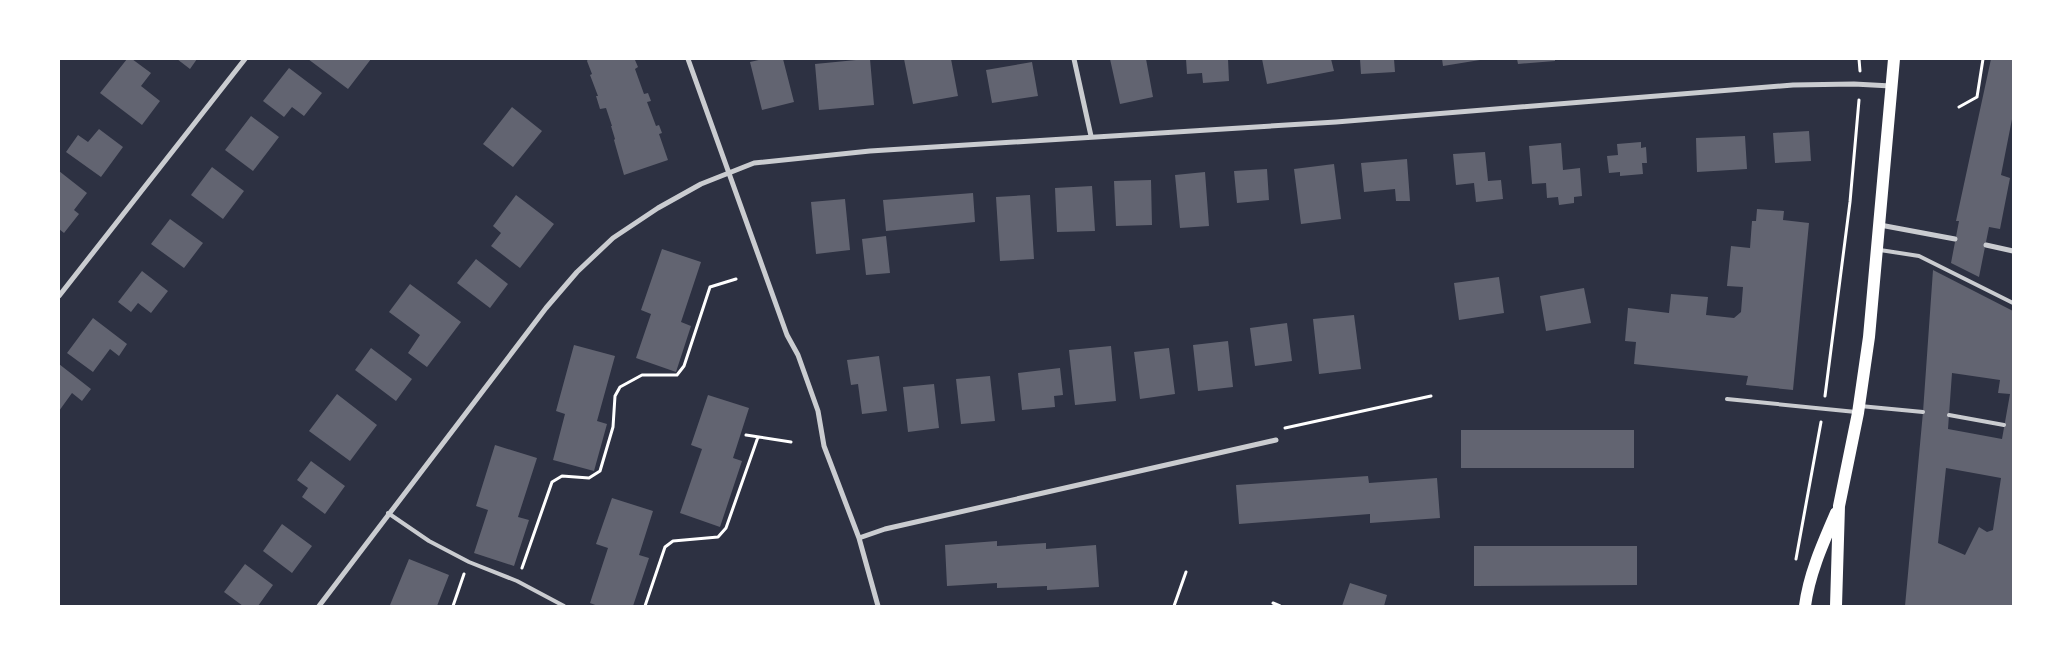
<svg xmlns="http://www.w3.org/2000/svg" width="2072" height="665" font-family="Overpass,sans-serif">
<rect width="100%" height="100%" fill="#2d3142"/>
<!-- building -->
<path fill="#626471" fill-rule="evenodd" d="M 127,59 L 132,59 L 151,73 L 141,86 L 160,101 L 142,125 L 100,93 Z
M 177,59 L 197,59 L 190,69 Z
M 308,59 L 371,59 L 348,89 Z
M 588,59 L 635,60 L 638,67 L 635,69 L 644,94 L 648,93 L 651,101 L 647,102 L 656,126 L 659,125 L 662,133 L 659,134 L 668,160 L 624,175 L 614,140 L 615,139 L 611,126 L 612,126 L 606,108 L 600,109 L 596,96 L 598,96 L 590,75 L 592,74 L 587,61 Z
M 763,59 L 783,59 L 794,102 L 762,110 L 750,62 Z
M 866,59 L 870,59 L 874,105 L 819,110 L 815,64 Z
M 904,59 L 951,59 L 958,96 L 913,104 Z
M 1110,59 L 1146,59 L 1153,97 L 1120,104 Z
M 1186,59 L 1228,59 L 1229,81 L 1203,83 L 1202,73 L 1187,74 Z
M 1262,59 L 1331,59 L 1334,71 L 1267,84 Z
M 1360,59 L 1394,59 L 1395,72 L 1361,74 Z
M 1442,59 L 1480,59 L 1480,60 L 1443,66 Z
M 1517,59 L 1555,59 L 1555,61 L 1518,64 Z
M 1991,59 L 2013,59 L 2013,114 L 2001,175 L 2010,178 L 2000,229 L 1989,227 L 1979,277 L 1951,263 L 1959,221 L 1956,221 Z
M 1032,62 L 1038,96 L 992,103 L 986,70 Z
M 289,68 L 322,93 L 304,116 L 292,107 L 284,117 L 263,101 Z
M 512,107 L 542,131 L 513,167 L 483,144 Z
M 251,116 L 279,137 L 253,171 L 225,150 Z
M 99,129 L 123,147 L 101,177 L 66,152 L 78,135 L 88,142 Z
M 1809,131 L 1811,161 L 1775,163 L 1773,133 Z
M 1745,136 L 1747,169 L 1697,172 L 1696,138 Z
M 1641,142 L 1641,148 L 1646,147 L 1647,163 L 1642,163 L 1643,174 L 1620,176 L 1620,172 L 1609,173 L 1607,156 L 1618,155 L 1617,144 Z
M 1561,143 L 1563,170 L 1580,168 L 1582,196 L 1574,197 L 1574,203 L 1559,205 L 1558,197 L 1547,198 L 1546,183 L 1532,184 L 1529,146 Z
M 1485,152 L 1488,181 L 1501,180 L 1503,199 L 1476,202 L 1474,183 L 1456,185 L 1453,154 Z
M 1407,159 L 1410,201 L 1396,201 L 1395,189 L 1364,192 L 1361,163 Z
M 1334,164 L 1341,219 L 1301,224 L 1294,169 Z
M 212,167 L 244,191 L 223,219 L 191,195 Z
M 1267,169 L 1269,200 L 1237,203 L 1234,171 Z
M 59,171 L 87,193 L 74,210 L 79,214 L 64,233 L 59,229 Z
M 1205,172 L 1209,226 L 1180,228 L 1175,175 Z
M 1151,180 L 1152,225 L 1116,226 L 1114,181 Z
M 1092,186 L 1095,231 L 1057,232 L 1055,188 Z
M 973,193 L 975,222 L 886,231 L 883,200 Z
M 516,195 L 554,224 L 520,268 L 491,246 L 501,233 L 493,226 Z
M 1030,195 L 1034,259 L 1000,261 L 996,197 Z
M 845,199 L 850,250 L 816,254 L 811,202 Z
M 1757,209 L 1784,211 L 1783,220 L 1809,223 L 1793,390 L 1746,385 L 1748,376 L 1634,364 L 1636,342 L 1625,341 L 1628,308 L 1669,313 L 1671,294 L 1708,297 L 1706,315 L 1734,318 L 1741,312 L 1743,287 L 1727,286 L 1731,246 L 1750,248 L 1752,221 L 1756,221 Z
M 170,219 L 203,243 L 184,268 L 151,244 Z
M 886,236 L 890,273 L 866,275 L 862,239 Z
M 662,249 L 701,262 L 681,322 L 691,326 L 676,372 L 636,358 L 651,314 L 641,310 Z
M 476,259 L 508,284 L 490,308 L 457,283 Z
M 1933,270 L 2013,311 L 2013,606 L 1905,606 L 1923,412 ZM 1952,373 L 2000,380 L 1998,393 L 2010,394 L 2002,439 L 1948,429 ZM 1946,468 L 2001,478 L 1993,530 L 1987,532 L 1979,527 L 1965,555 L 1938,543 Z
M 142,271 L 168,291 L 151,313 L 138,303 L 131,312 L 118,302 Z
M 1499,277 L 1504,313 L 1459,320 L 1454,283 Z
M 410,284 L 461,322 L 427,367 L 408,353 L 420,335 L 389,312 Z
M 1584,288 L 1591,323 L 1546,331 L 1540,296 Z
M 1354,315 L 1361,369 L 1319,374 L 1313,319 Z
M 93,318 L 127,344 L 119,356 L 110,349 L 93,372 L 67,353 Z
M 1287,323 L 1292,361 L 1255,366 L 1250,328 Z
M 1228,341 L 1233,387 L 1198,391 L 1193,345 Z
M 574,345 L 615,356 L 597,421 L 607,424 L 594,471 L 553,460 L 565,414 L 556,411 Z
M 1111,346 L 1116,401 L 1075,405 L 1069,350 Z
M 371,348 L 412,379 L 396,401 L 355,370 Z
M 1169,348 L 1175,394 L 1140,399 L 1134,352 Z
M 879,356 L 887,411 L 862,414 L 858,384 L 851,385 L 847,360 Z
M 59,364 L 91,389 L 82,401 L 72,393 L 59,411 Z
M 1060,368 L 1063,395 L 1054,396 L 1055,407 L 1022,410 L 1018,373 Z
M 990,376 L 995,421 L 961,424 L 956,379 Z
M 934,384 L 939,428 L 908,432 L 903,387 Z
M 337,394 L 377,425 L 350,461 L 309,431 Z
M 708,395 L 749,408 L 733,458 L 742,461 L 720,527 L 680,513 L 702,449 L 691,445 Z
M 1461,430 L 1634,430 L 1634,468 L 1461,468 Z
M 495,445 L 537,458 L 518,517 L 529,520 L 514,566 L 474,553 L 488,510 L 476,506 Z
M 311,461 L 345,486 L 325,514 L 302,497 L 308,488 L 297,480 Z
M 1368,476 L 1369,483 L 1437,478 L 1440,518 L 1370,523 L 1370,514 L 1239,524 L 1236,485 Z
M 612,498 L 653,511 L 639,555 L 649,558 L 633,606 L 598,606 L 590,603 L 608,548 L 596,544 Z
M 282,524 L 312,546 L 292,573 L 263,551 Z
M 997,541 L 997,546 L 1046,543 L 1046,549 L 1096,545 L 1099,587 L 1047,590 L 1047,586 L 997,588 L 997,583 L 947,586 L 945,545 Z
M 1474,546 L 1637,546 L 1637,585 L 1474,586 Z
M 409,559 L 449,575 L 437,606 L 390,605 Z
M 245,564 L 273,585 L 258,606 L 243,606 L 224,592 Z
M 1350,583 L 1387,595 L 1384,606 L 1342,606 Z"/>
<g fill="none" stroke-linecap="round" stroke-linejoin="round">
<!-- path -->
<path stroke="#fff" stroke-width="3" d="M 1859,59 L 1860,71
M 1959,107 L 1977,97 L 1983,59
M 1825,396 L 1850,202 L 1859,100
M 1285,428 L 1431,396
M 746,435 L 791,442
M 1796,559 L 1821,422
M 522,568 L 552,482 L 562,476 L 589,478 L 600,471 L 613,427 L 615,396 L 620,387 L 642,375 L 677,375 L 684,366 L 710,287 L 736,279
M 1273,603 L 1280,606
M 453,606 L 464,574
M 645,606 L 665,547 L 673,541 L 718,537 L 726,528 L 758,437
M 1174,606 L 1186,572"/>
<!-- service -->
<path stroke="#caccd0" stroke-width="4" d="M 1880,250 L 1919,256 L 2013,303
M 1727,399 L 1856,412
M 1860,406 L 1923,412
M 1949,415 L 2004,425
M 388,513 L 429,541 L 469,562 L 517,581 L 564,606"/>
<!-- minor -->
<path stroke="#caccd0" stroke-width="5" d="M 688,59 L 787,335 L 798,355 L 818,411 L 824,446 L 859,538 L 878,606
M 1074,59 L 1091,136
M 1880,225 L 1955,239
M 1986,245 L 2013,251
M 59,296 L 245,59
M 859,538 L 885,529 L 1276,440
M 319,606 L 546,308 L 577,272 L 613,238 L 658,208 L 701,184 L 754,163 L 870,151 L 1336,122 L 1793,85 L 1854,84 L 1891,86"/>
<!-- primary -->
<path stroke="#fff" stroke-width="12" d="M 1805,606 C 1809,574 1823,543 1836,513
M 1836,606 L 1839,506 L 1858,413 L 1869,337 L 1894,59"/>
</g>
<!-- border -->
<rect width="2072" height="665" fill="none" stroke="#ffffff" stroke-width="120"/>
</svg>
